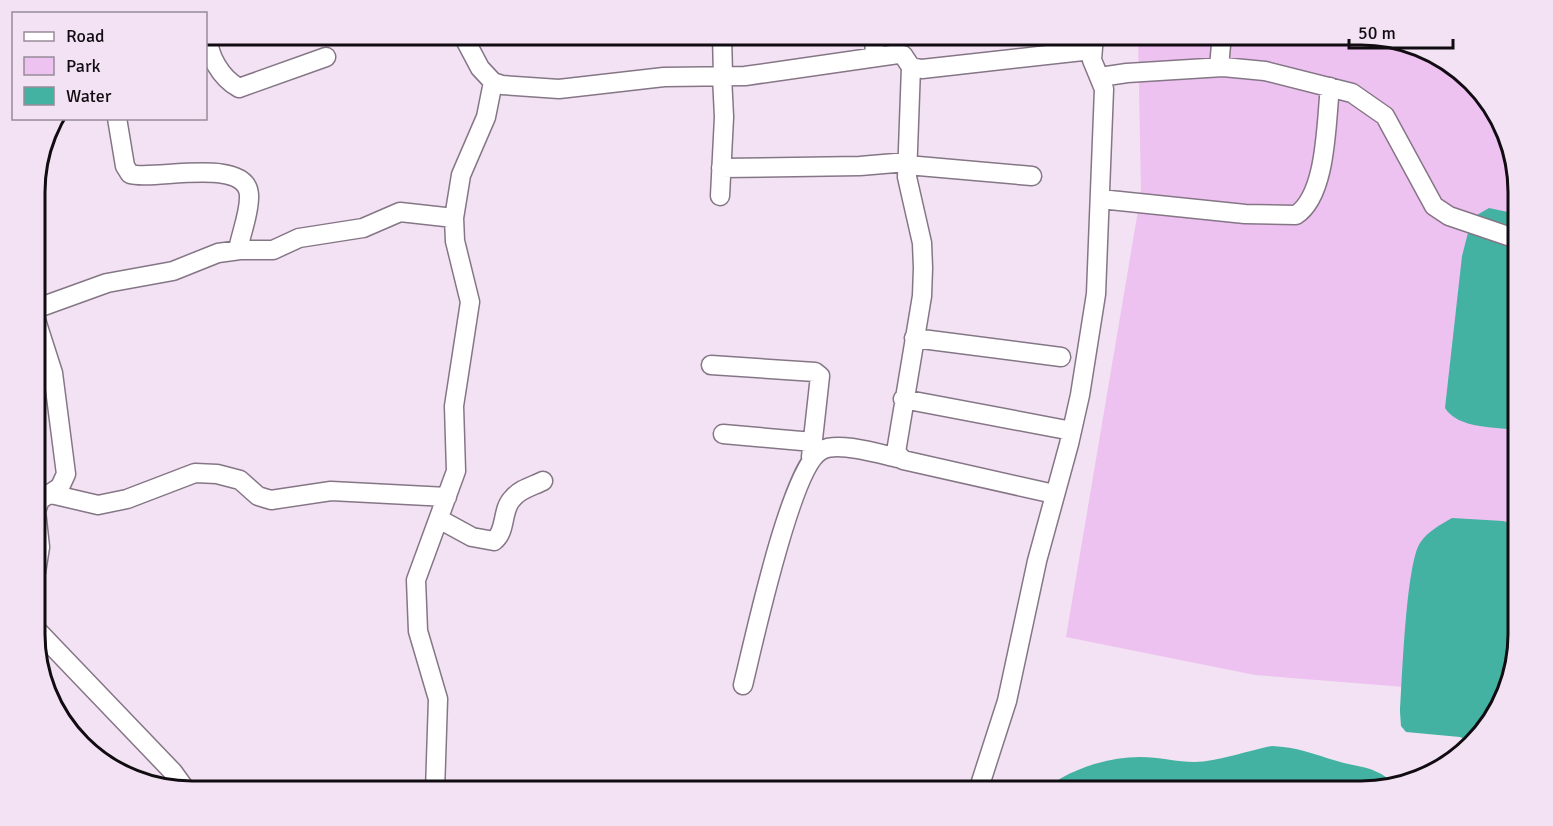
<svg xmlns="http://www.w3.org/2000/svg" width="1553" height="826" font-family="Signika,sans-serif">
<rect width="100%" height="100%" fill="#f2e2f3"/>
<!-- green -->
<path fill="#edc1f0" d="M 1361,34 L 1431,51 L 1492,104 L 1517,172 L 1518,634 L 1504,695 L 1255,675 L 1066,637 L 1141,193 L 1138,35 Z"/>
<!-- water -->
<path fill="#43b2a2" d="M 1489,208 L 1517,214 L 1518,430 C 1496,427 1458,429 1445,408 L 1462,256 L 1470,225 L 1477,215 Z
M 1452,518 L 1503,521 L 1518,525 L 1518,634 L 1502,704 L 1469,741 L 1460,737 L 1406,732 L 1401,726 L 1400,712 C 1402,681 1406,564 1420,543 C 1428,531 1440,525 1452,518 Z
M 1272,746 C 1297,747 1313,754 1337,761 C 1356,767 1378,766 1393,784 L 1371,791 L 1042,791 C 1068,770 1106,757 1140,757 C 1159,757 1177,762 1195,762 C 1216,762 1250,750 1272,746 Z"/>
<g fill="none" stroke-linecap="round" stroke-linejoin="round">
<!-- minor casing -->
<g stroke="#857686" stroke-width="21">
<path id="minor" d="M 208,34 C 207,55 221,78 239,88 L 326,57
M 462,34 L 480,68 L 493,82 L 502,85 L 559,89 L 664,77 L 745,76 L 898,54 L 903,55 L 911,67 L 922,69 L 1092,50
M 722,34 L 723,76
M 874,34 L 875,57
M 911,67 L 907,177 L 922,243 L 923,268 L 922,296 L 896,452 L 903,460 L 1054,494
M 1219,67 L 1222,34
M 1100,77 L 1127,73 L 1223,67 L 1265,71 L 1352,93 L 1385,116 L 1434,206 L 1449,216 L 1508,236
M 117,118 L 125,166 L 130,174 C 153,181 247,156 249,195 C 250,212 241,233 238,250
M 907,165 L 1032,176
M 721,168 L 860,166 L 907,162
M 720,196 L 724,117 L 722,76
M 1100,199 L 1245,214 L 1296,215 C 1327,195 1326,122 1330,87
M 35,309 L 107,283 L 173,271 L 218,253 L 240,250 L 273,250 L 299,238 L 363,228 L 400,212 L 454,218
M 35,317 L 53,373 L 66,474 L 60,487 L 40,500 L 36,511 L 40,547 L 36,572
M 914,338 L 1061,357
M 711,365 L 815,372 L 820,376 L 811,457
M 903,399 L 1072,431
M 723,434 L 813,442
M 51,494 L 98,505 L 127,499 L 195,473 L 217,474 L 240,480 L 258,496 L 271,500 L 331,491 L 447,497
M 439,519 L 472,537 L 494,541 C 507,531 501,509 513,498 C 520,489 533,486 543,481
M 36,629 L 173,772 L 186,790
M 743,685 C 753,645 791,465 822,450 C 838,441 880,454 898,458
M 435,791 L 438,699 L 418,631 L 416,580 L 456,471 L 454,406 L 470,302 L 455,241 L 454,218 L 461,175 L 486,117 L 493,82
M 978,791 L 1007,701 L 1037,561 L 1069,444 L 1080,395 L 1096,294 L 1104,89 L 1092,60 L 1094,34"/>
</g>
<!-- minor -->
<use href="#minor" stroke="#fff" stroke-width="18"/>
</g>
<!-- crop -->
<path d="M0 0H1553V826H0ZM192 45H1361A147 147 0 0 1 1508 192V634A147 147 0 0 1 1361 781H192A147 147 0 0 1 45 634V192A147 147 0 0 1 192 45Z" fill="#f2e2f3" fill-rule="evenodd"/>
<path fill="none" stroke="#110c11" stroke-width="3" d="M192 45H1361A147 147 0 0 1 1508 192V634A147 147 0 0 1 1361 781H192A147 147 0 0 1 45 634V192A147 147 0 0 1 192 45Z"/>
<!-- legend -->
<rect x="12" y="12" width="195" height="108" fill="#f2e2f3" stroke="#988c99" stroke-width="1.5"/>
<rect x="24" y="32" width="30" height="9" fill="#ffffff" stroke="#988c99" stroke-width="1.5"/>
<text x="66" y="42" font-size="18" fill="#110c11">Road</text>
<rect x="24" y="57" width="30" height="18" fill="#edc1f0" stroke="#988c99" stroke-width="1.5"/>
<text x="66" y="72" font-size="18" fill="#110c11">Park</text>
<rect x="24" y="87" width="30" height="18" fill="#43b2a2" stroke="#988c99" stroke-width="1.5"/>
<text x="66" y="102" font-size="18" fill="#110c11">Water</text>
<!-- scale -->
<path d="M1349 39v9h104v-9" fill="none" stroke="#110c11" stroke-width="3"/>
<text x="1358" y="39" font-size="18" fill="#110c11" stroke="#f2e2f3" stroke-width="4.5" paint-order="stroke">50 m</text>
</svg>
